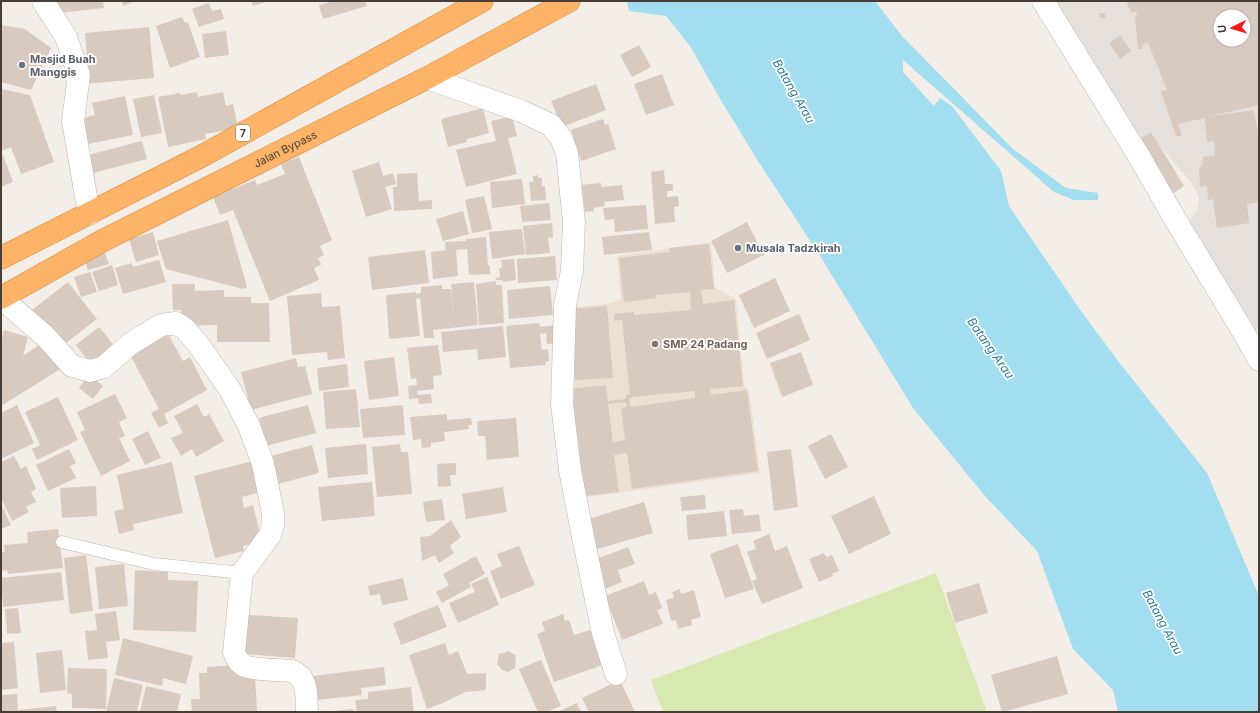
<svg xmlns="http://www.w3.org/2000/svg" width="1260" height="713" font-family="Inter,sans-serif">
<rect width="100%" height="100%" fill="#f3eee7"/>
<!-- industrial -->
<path fill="#e6e0dc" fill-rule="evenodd" d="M 1053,1 L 1259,1 L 1259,329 L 1251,332 L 1189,222 L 1198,209 L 1199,196 L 1191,182 L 1162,149 L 1151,132 L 1138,140 L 1132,133 L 1098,69 ZM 1220,16 L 1244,16 L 1244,40 L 1220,40 Z"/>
<!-- education -->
<path fill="#ede0d1" d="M 711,242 L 715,288 L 736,299 L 744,385 L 749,390 L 760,473 L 581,498 L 567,308 L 607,304 L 621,300 L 617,256 Z"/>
<!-- green -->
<path fill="#d7e8b0" d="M 936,573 L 987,712 L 663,712 L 651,680 Z"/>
<!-- water -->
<path fill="#a3ddf0" d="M 627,1 L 875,1 L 901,35 L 1013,149 L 1066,188 L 1098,193 L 1098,200 L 1074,200 L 1054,192 L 903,60 L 903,72 L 934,106 L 940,98 L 952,106 L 1001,171 L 1009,206 L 1081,311 L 1118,361 L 1207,473 L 1259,596 L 1259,712 L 1118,712 L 1113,690 L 1073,649 L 1037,551 L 985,496 L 913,408 L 822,259 L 758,161 L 719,97 L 690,46 L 666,16 L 629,11 Z"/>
<!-- building -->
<path fill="#d8cabf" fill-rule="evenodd" d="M 57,1 L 103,1 L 104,8 L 58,13 Z
M 122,1 L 135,1 L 123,6 Z
M 251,1 L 268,1 L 253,6 Z
M 334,1 L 365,1 L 367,6 L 323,19 L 319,5 Z
M 1126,1 L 1259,1 L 1259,105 L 1206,117 L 1254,110 L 1259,139 L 1259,202 L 1247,204 L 1249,223 L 1217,228 L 1213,199 L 1208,200 L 1207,186 L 1200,187 L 1199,167 L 1202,166 L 1203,157 L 1215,155 L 1214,141 L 1207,142 L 1205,118 L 1178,124 L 1182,135 L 1176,137 L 1161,91 L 1167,90 L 1148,43 L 1142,44 L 1143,49 L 1138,49 L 1135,17 L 1137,16 L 1136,12 L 1131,12 ZM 1220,16 L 1244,16 L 1244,40 L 1220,40 Z
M 209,3 L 212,11 L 221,9 L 224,19 L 199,27 L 192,9 Z
M 1099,13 L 1105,13 L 1106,18 L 1100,18 Z
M 182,17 L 185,23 L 188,22 L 200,57 L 170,68 L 156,26 Z
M 1,25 L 25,29 L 51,48 L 31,90 L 1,82 Z
M 149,27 L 154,78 L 83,84 L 80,58 L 87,57 L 85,33 Z
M 226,31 L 229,55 L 205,58 L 202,34 Z
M 1120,35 L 1131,51 L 1120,59 L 1109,43 Z
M 639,45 L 651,67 L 632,77 L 620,55 Z
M 662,74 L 674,105 L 646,115 L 634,84 Z
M 596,84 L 606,110 L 562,127 L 551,101 Z
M 1,89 L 30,95 L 54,162 L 21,174 L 11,147 L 1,151 Z
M 197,92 L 198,97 L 223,92 L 226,106 L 233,104 L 238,128 L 205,134 L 206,139 L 168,147 L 158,97 L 180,93 L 181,95 Z
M 154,95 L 162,133 L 141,137 L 133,99 Z
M 125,96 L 133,135 L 88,144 L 83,118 L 95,115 L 92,103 Z
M 483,108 L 489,133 L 467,139 L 467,142 L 448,147 L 441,119 Z
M 512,116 L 517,136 L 508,138 L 517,174 L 466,187 L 456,150 L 496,141 L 491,121 Z
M 603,119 L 605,125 L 608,124 L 616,149 L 581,161 L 571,130 Z
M 1151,132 L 1184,186 L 1171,195 L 1138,140 Z
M 142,141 L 147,159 L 93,173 L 88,155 Z
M 1,155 L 3,155 L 13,182 L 1,187 Z
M 299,157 L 332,240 L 320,246 L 324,255 L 318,258 L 321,265 L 314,268 L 319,280 L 270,301 L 233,210 L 220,215 L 213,197 L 255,180 L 257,185 L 285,174 L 281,164 Z
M 379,162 L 383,176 L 393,173 L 396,184 L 385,187 L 392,209 L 366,217 L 352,171 Z
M 664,170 L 665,184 L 673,184 L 673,191 L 667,191 L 667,197 L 678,196 L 679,206 L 674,207 L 675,222 L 655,224 L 651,172 Z
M 417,173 L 419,201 L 432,200 L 432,209 L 394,211 L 393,187 L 397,187 L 397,174 Z
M 538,175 L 538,178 L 542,178 L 542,186 L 545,186 L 546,200 L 531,201 L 529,182 L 533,182 L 533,176 Z
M 522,179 L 525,204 L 492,208 L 490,182 Z
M 601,183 L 601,187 L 622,185 L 624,200 L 604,202 L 605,206 L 593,208 L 594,211 L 585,212 L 581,185 Z
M 484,196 L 492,229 L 472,233 L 465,200 Z
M 549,203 L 551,220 L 522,222 L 520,206 Z
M 646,205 L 648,229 L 615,232 L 614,219 L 605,220 L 603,208 Z
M 463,211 L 469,234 L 443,241 L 436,219 Z
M 228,220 L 247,287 L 243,289 L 166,269 L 157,241 Z
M 747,222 L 764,255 L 727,273 L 711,241 Z
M 552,223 L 553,237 L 548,238 L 550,253 L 526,255 L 523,226 Z
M 522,229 L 525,254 L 492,259 L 489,232 Z
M 153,232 L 159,255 L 136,262 L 129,239 Z
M 649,232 L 652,250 L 604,255 L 602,237 Z
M 486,237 L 488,266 L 490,265 L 490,274 L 469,275 L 467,249 L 456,250 L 458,276 L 433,279 L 431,252 L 446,250 L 445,242 L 466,241 L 466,239 Z
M 709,244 L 714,289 L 701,290 L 703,304 L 734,300 L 743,386 L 710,389 L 711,395 L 747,390 L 758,471 L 632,489 L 627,453 L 614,455 L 619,492 L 583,496 L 570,389 L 606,385 L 608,401 L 626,399 L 626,395 L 630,395 L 622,320 L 614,321 L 614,314 L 634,312 L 634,315 L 691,310 L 690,292 L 656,295 L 657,298 L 624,302 L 619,258 L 670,252 L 669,248 ZM 695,391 L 695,398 L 630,407 L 629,399 L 631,399 L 631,397 ZM 626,402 L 627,407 L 621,408 L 625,440 L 613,442 L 608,404 Z
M 104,250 L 109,264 L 88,270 L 83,256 Z
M 425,250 L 429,283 L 372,290 L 368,257 Z
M 555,256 L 557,280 L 518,283 L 517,259 Z
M 514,259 L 516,280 L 503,282 L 502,280 L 496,280 L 496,278 L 500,277 L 499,268 L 502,268 L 501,260 Z
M 159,260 L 166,282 L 123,294 L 115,268 L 132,263 L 133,267 Z
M 112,265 L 118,285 L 99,291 L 92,272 Z
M 90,272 L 97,292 L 81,297 L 74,277 Z
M 775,278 L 790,311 L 754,328 L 739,295 Z
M 496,281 L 496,285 L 502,285 L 504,323 L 479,325 L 476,284 Z
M 68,282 L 97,319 L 61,347 L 32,310 Z
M 474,282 L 478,325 L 433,330 L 434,338 L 424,338 L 420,298 L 416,299 L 420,336 L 389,339 L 386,295 L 416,292 L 416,294 L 421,293 L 421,287 L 442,285 L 442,289 L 451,289 L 454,313 L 451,284 Z
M 172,284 L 195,284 L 195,291 L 224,290 L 224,297 L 251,297 L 251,303 L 269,303 L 270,342 L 217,342 L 217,325 L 182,326 L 181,310 L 173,310 Z
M 550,286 L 553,315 L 509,319 L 507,290 Z
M 321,293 L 322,307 L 340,306 L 345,358 L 328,360 L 327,352 L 292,355 L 287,296 Z
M 607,306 L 613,378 L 575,380 L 569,309 Z
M 799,314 L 810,340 L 767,359 L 756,333 Z
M 539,323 L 540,327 L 558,325 L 559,343 L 547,344 L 546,333 L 540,334 L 542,350 L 548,349 L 549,361 L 545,362 L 546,365 L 510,368 L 506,326 Z
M 503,326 L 506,357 L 478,360 L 477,349 L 443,352 L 441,332 Z
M 99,327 L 116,348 L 92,366 L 76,345 Z
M 4,330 L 28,337 L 23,356 L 45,341 L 62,368 L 1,406 L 1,341 Z
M 166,330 L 183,361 L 190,357 L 207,390 L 164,414 L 168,423 L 159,428 L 151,413 L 159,409 L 128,351 Z
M 438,345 L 442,375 L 433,376 L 434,389 L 417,391 L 418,395 L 431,394 L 432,403 L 419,404 L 418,398 L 409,399 L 408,386 L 417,385 L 416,378 L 411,379 L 407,348 Z
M 801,352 L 813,385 L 782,397 L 770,363 Z
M 394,357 L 399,396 L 369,400 L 364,361 Z
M 296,358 L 298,367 L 305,366 L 312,394 L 251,410 L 241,372 Z
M 347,364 L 349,387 L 319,391 L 317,368 Z
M 89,375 L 103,386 L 93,399 L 79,388 Z
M 356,389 L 360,427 L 326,429 L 323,392 Z
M 115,394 L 127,418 L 119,422 L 125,436 L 119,438 L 130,461 L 101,476 L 80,432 L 85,430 L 77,412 Z
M 58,397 L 78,440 L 37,460 L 32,449 L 40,445 L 25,412 Z
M 197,404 L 204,417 L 209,414 L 224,441 L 196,457 L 192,449 L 181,456 L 171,438 L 183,433 L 174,416 Z
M 17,405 L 34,443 L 1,459 L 1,413 Z
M 308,405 L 316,433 L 266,446 L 259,418 Z
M 403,405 L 405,435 L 363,438 L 360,409 Z
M 447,414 L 447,420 L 471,418 L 472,425 L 468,425 L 469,429 L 444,432 L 445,441 L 431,443 L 431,447 L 422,448 L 421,439 L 413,440 L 410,417 Z
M 516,418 L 519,457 L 487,460 L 485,436 L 478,436 L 477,421 Z
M 148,431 L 161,458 L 145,465 L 132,439 Z
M 831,434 L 848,467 L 825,479 L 808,446 Z
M 366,444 L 368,474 L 328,478 L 325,448 Z
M 400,444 L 401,452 L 408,452 L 412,494 L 377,497 L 372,447 Z
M 312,445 L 319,473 L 274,485 L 267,457 Z
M 69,449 L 76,463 L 70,466 L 76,478 L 48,491 L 36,465 Z
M 791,449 L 798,507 L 774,511 L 767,452 Z
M 14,456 L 21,469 L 26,466 L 36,489 L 31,492 L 36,502 L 26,507 L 29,512 L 12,521 L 1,498 L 1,462 Z
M 253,461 L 261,492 L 242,497 L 244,508 L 253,505 L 262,541 L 243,546 L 244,551 L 215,558 L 194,476 Z
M 172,462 L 183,513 L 133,524 L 134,530 L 119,534 L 114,511 L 124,509 L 117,475 Z
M 456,463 L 456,475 L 450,475 L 451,486 L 438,487 L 437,464 Z
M 372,482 L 375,516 L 322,521 L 318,487 Z
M 96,486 L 97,516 L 62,518 L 60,488 Z
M 503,487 L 507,512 L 466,519 L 462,494 Z
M 705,495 L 706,509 L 682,511 L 680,497 Z
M 874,496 L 891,534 L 849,554 L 831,516 Z
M 442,499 L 445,520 L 426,522 L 423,502 Z
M 644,502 L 653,533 L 590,551 L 582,521 Z
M 1,504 L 11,525 L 1,529 Z
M 743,509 L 744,516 L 759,514 L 761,531 L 732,534 L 729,510 Z
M 724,511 L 727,536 L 688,540 L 686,515 Z
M 451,520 L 461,537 L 450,546 L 454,553 L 439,563 L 435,555 L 422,561 L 420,537 L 430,536 Z
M 58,529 L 63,568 L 8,574 L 7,570 L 1,571 L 1,552 L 5,552 L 4,545 L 28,543 L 27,532 Z
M 769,534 L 775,551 L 787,546 L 803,588 L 762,604 L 752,581 L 757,579 L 747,552 L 756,549 L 753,541 Z
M 738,544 L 754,589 L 725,598 L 710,554 Z
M 519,546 L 535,585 L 501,599 L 490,571 L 502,566 L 497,554 Z
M 628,547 L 635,564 L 618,570 L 622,582 L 605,589 L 594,560 Z
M 824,553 L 826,557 L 832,555 L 839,571 L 832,574 L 833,576 L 819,582 L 809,559 Z
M 86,555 L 93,611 L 70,614 L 64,558 Z
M 476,556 L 485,574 L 469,583 L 471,587 L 442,603 L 436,592 L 449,585 L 443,574 Z
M 124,564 L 128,606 L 99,609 L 95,567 Z
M 135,570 L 168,572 L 168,580 L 198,581 L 196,632 L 133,630 Z
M 61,572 L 64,600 L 3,607 L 1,578 Z
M 487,577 L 499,605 L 458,623 L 449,603 L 475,592 L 471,584 Z
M 403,578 L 408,600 L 382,605 L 380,594 L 370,596 L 368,586 Z
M 644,581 L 649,595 L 656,592 L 662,608 L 657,610 L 663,624 L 622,640 L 605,596 Z
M 979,583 L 988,613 L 955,623 L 946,593 Z
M 680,589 L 681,594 L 694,590 L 701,617 L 691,620 L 692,625 L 678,629 L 676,620 L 671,621 L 666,600 L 674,598 L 672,592 Z
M 438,605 L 447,627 L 401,645 L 393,623 Z
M 18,608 L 21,633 L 7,634 L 5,609 Z
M 116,611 L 120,640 L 106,642 L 108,658 L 88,660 L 85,631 L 97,630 L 95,614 Z
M 563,614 L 565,621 L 569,620 L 574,635 L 590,630 L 603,665 L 554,682 L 537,634 L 545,631 L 542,622 Z
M 248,615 L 298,618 L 295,658 L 245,654 Z
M 123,638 L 193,656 L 186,684 L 163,678 L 162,686 L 115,675 Z
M 14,642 L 18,688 L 1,690 L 1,643 Z
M 445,643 L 449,655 L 458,651 L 467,674 L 486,673 L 486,690 L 465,692 L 443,703 L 427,709 L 409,655 Z
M 62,650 L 66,690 L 40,693 L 36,653 Z
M 509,651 L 516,656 L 515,668 L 508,672 L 502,670 L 497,664 L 499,654 Z
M 1057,656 L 1068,694 L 1002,712 L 991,675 Z
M 541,660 L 561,706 L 546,712 L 538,712 L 519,669 Z
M 235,665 L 255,676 L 257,712 L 192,712 L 191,699 L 200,699 L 199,673 L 207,673 L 207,667 Z
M 384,667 L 386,685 L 361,688 L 362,695 L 316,700 L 313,676 Z
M 68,668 L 107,669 L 106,709 L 72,708 L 72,694 L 67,693 Z
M 114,678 L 143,685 L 137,712 L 106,712 Z
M 620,680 L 635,712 L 589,712 L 582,698 Z
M 146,686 L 181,694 L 177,712 L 140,712 Z
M 411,687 L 414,712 L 357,712 L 355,700 L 368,699 L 368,692 Z
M 17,694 L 18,710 L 56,706 L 57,712 L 1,712 L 1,695 Z
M 577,703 L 581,712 L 557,712 Z
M 353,709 L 353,712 L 334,712 L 334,711 Z"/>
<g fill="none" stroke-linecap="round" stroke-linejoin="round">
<!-- lane casing -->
<g stroke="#c2b7ad" stroke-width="13">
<path id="lane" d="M 62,542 L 154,564 L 242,573"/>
</g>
<!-- street casing -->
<g stroke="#c2b7ad" stroke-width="23">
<path id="street" d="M 43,1 L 66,37 L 79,75 L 73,121 L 89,214
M 1043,1 L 1140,158 L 1175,219 L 1244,333 L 1259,360
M 427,78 L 521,111 L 551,125 L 561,138 L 567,153 L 574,222 L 572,271 L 565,305 L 562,404 L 570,470 L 583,537 L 603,633 L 616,674
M 1,298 L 45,336 L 72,366 L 90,371 L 104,367 L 130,344 L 161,325 L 176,323 L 185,329 L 198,344 L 229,388 L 249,426 L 263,464 L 273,513 L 273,525 L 270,535 L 242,573 L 234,652 C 236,657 238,662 243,665 C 250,670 282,670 292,671 C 309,678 306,696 307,712"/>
</g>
<!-- highway casing -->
<g stroke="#dd8638" stroke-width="23">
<g id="highway">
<path d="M 1,258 L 202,156 L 482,1"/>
<path id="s1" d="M 1,298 L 102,241 L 427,78 L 569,1"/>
</g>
</g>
<!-- lane -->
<use href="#lane" stroke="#fff" stroke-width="12"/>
<!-- street -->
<use href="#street" stroke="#fff" stroke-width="22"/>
<!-- highway -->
<use href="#highway" stroke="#fdb468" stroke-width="22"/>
</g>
<!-- markers -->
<g fill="#6b7280" stroke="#fff" stroke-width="1.5">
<circle cx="22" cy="65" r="4"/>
<circle cx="738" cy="248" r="4"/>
</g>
<circle fill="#8d6e63" stroke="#fff" stroke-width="1.5" cx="655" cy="344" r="4"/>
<g text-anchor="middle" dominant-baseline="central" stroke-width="3.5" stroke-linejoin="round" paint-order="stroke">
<!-- shield labels -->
<rect fill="#fff" stroke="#7e7772" stroke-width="1" x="236" y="125" width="14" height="16" rx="3"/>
<g font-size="10" font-weight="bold" fill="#463d36">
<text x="243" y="133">7</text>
</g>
<!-- worship labels -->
<g font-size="11" font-weight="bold" fill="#5b616d" stroke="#fff" text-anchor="start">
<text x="30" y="59">Masjid Buah<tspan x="30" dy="13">Manggis</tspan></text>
<text x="746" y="248">Musala Tadzkirah</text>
</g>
<!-- street labels -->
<g font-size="11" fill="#463d36" stroke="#fff">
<text stroke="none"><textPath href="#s1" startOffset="321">Jalan Bypass</textPath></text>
</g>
<!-- education labels -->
<g font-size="11" font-weight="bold" fill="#785e54" stroke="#fff" text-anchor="start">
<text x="663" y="344">SMP 24 Padang</text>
</g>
<!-- water labels -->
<g font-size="12" font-style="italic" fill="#2a7c9a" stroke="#fff">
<text transform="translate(794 91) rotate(60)">Batang Arau</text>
<text transform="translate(991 348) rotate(55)">Batang Arau</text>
<text transform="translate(1163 622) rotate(62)">Batang Arau</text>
</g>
</g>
<!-- border -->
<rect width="1260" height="713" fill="none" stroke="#463d36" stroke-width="4"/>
<!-- north arrow -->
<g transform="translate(1232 28) rotate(265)"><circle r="19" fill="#ffffff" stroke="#b5b1af"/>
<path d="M0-3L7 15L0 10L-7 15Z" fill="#f9181a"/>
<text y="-6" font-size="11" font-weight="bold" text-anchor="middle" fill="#463d36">U</text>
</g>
</svg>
